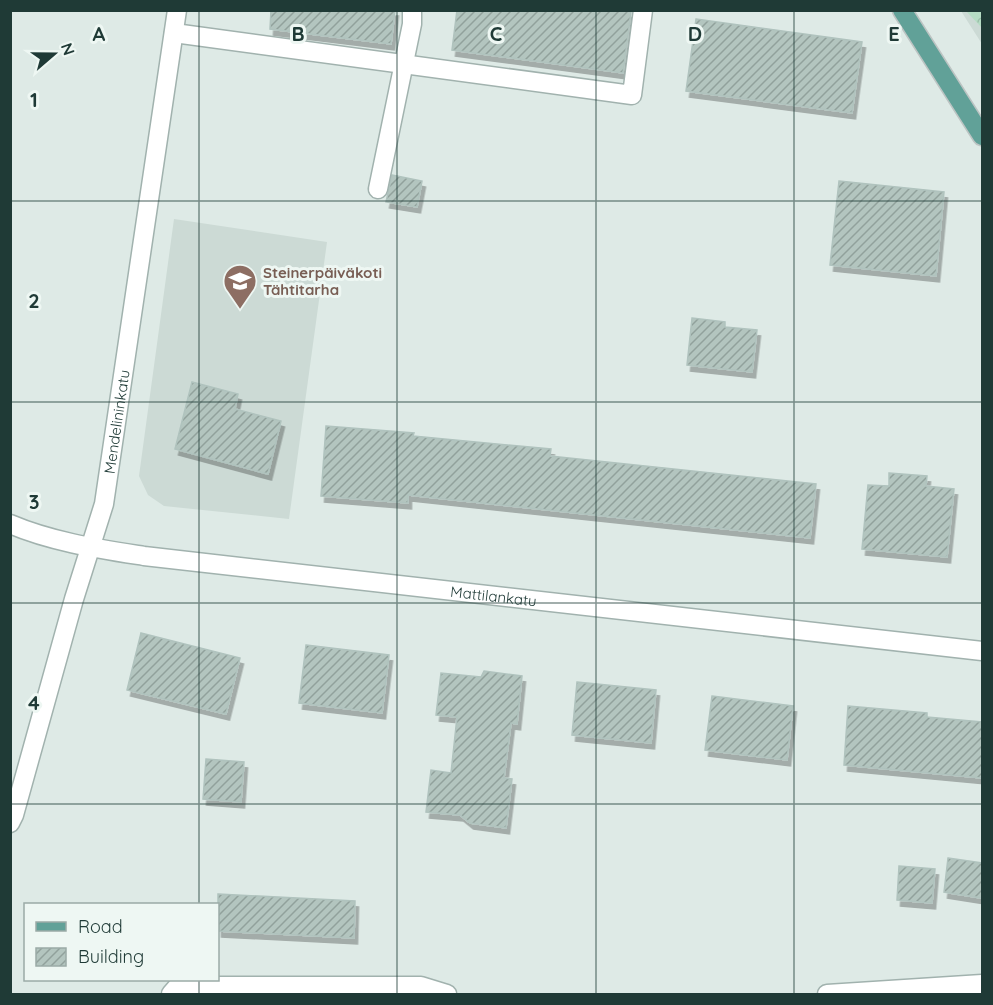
<svg xmlns="http://www.w3.org/2000/svg" width="993" height="1005" font-family="Quicksand,sans-serif">
<defs>
<pattern id="forest-crowns" width="20" height="18" patternUnits="userSpaceOnUse" patternTransform="scale(1.5)"><rect width="20" height="18" fill="#b5dcc4"/><path d="M2 6a3 3 0 1 1 6 0M12 15a3 3 0 1 1 6 0" fill="none" stroke="#9bbea9"/></pattern>
<pattern id="building-hatch" width="6" height="6" patternUnits="userSpaceOnUse" patternTransform="scale(1.5)"><rect width="6" height="6" fill="#b3c5bf"/><path d="M-1 1l2-2M0 6l6-6M5 7l2-2" fill="none" stroke="#91a19c"/></pattern>
<filter id="shadow"><feDropShadow dx="3.5" dy="6" stdDeviation="0" flood-color="#0004"/></filter>
</defs>
<rect width="100%" height="100%" fill="#deeae6"/>
<!-- built -->
<path fill="#ccdad5" d="M 961,11 L 982,11 L 982,44 Z
M 174,219 L 327,242 L 289,519 L 164,506 L 148,495 L 139,476 Z"/>
<!-- forest -->
<path fill="url(#forest-crowns)" d="M 966,11 L 982,11 L 982,28 Z"/>
<!-- building -->
<path fill="url(#building-hatch)" stroke="#b0c3be" stroke-width="1.5" filter="url(#shadow)" d="M 271,10 L 395,10 L 391,44 L 270,29 Z
M 457,10 L 618,10 L 631,12 L 623,73 L 452,50 Z
M 696,19 L 862,42 L 852,113 L 686,91 Z
M 392,175 L 422,181 L 417,207 L 386,202 Z
M 839,181 L 944,192 L 936,276 L 830,265 Z
M 692,318 L 725,322 L 725,327 L 757,330 L 752,372 L 687,365 Z
M 192,382 L 238,394 L 235,409 L 281,421 L 268,474 L 175,449 Z
M 326,426 L 414,433 L 413,436 L 551,449 L 550,456 L 816,484 L 810,538 L 408,495 L 408,503 L 321,496 Z
M 889,473 L 927,476 L 926,486 L 954,489 L 947,557 L 862,549 L 868,485 L 889,486 Z
M 141,633 L 240,658 L 226,714 L 127,690 Z
M 306,645 L 389,655 L 382,713 L 299,703 Z
M 484,671 L 522,676 L 517,724 L 511,723 L 504,778 L 512,779 L 506,828 L 470,823 L 460,815 L 426,812 L 431,770 L 451,773 L 457,717 L 436,715 L 441,673 L 481,677 Z
M 577,682 L 656,690 L 651,743 L 572,735 Z
M 712,696 L 793,706 L 787,760 L 705,750 Z
M 848,706 L 927,713 L 927,717 L 982,722 L 982,778 L 844,765 Z
M 206,759 L 244,762 L 241,802 L 203,799 Z
M 948,858 L 982,863 L 982,898 L 944,892 Z
M 899,866 L 935,869 L 932,903 L 897,900 Z
M 218,894 L 355,901 L 354,938 L 218,931 Z"/>
<g fill="none" stroke-linecap="round" stroke-linejoin="round">
<!-- minor casing -->
<g stroke="#a1b2ae" stroke-width="21">
<g id="minor">
<path d="M 174,33 L 632,95 L 643,10"/>
<path d="M 378,189 L 412,24 L 412,10"/>
<path id="s1" d="M 10,524 C 52,542 100,549 144,556 L 982,651"/>
<path id="s2" d="M 10,823 L 14,815 L 74,599 L 104,504 L 177,10"/>
<path d="M 171,994 L 178,986 L 421,986 L 447,994"/>
<path d="M 827,994 L 982,984"/>
</g>
</g>
<!-- major casing -->
<g stroke="#bcc4c3" stroke-width="21">
<path id="major" d="M 902,10 L 982,136"/>
</g>
<!-- minor -->
<use href="#minor" stroke="#fff" stroke-width="18"/>
<!-- major -->
<use href="#major" stroke="#61a198" stroke-width="18"/>
</g>
<!-- grid -->
<path fill="none" stroke="#1f3a36" stroke-width="1.5" stroke-opacity="0.55" d="M 199,10 L 199,904M 397,10 L 397,994M 596,10 L 596,994M 794,10 L 794,994M 10,201 L 982,201M 10,402 L 982,402M 10,603 L 982,603M 10,804 L 982,804M 199,980 L 199,994"/>
<!-- icons -->
<defs>
<g id="school-pin" transform="scale(1.725)"><path d="M0 17L-7.5 6A9.5 9.5 0 1 1 7.5 6Z" fill="#8d6e63" stroke="#eef7f3"/><path d="M0-5L7-2L0 1L-7-2ZM-4 1L0 2.5L4 1V4Q0 6-4 4Z" fill="#fff"/></g>
</defs>
<g fill-rule="evenodd">
<use href="#school-pin" x="240" y="281"/>
</g>
<g text-anchor="middle" dominant-baseline="central" stroke-width="6" stroke-linejoin="round" paint-order="stroke">
<!-- education labels -->
<g font-size="15" font-weight="bold" fill="#785e54" stroke="#eef7f3" text-anchor="start">
<text x="263" y="272">Steinerpäiväkoti<tspan x="263" dy="17">Tähtitarha</tspan></text>
</g>
<!-- street labels -->
<g font-size="15" fill="#1f3a36" stroke="#eef7f3">
<text stroke="none"><textPath href="#s2" startOffset="416">Mendelininkatu</textPath></text>
<text stroke="none"><textPath href="#s1" startOffset="490">Mattilankatu</textPath></text>
</g>
</g>
<g font-size="20" text-anchor="middle" font-weight="bold" fill="#1f3a36" stroke="#eef7f3" stroke-width="6" stroke-linejoin="round" paint-order="stroke">
<text x="99" y="41">A</text>
<text x="298" y="41">B</text>
<text x="496" y="41">C</text>
<text x="695" y="41">D</text>
<text x="894" y="41">E</text>
<text x="34" y="107">1</text>
<text x="34" y="308">2</text>
<text x="34" y="509">3</text>
<text x="34" y="710">4</text>
</g>
<!-- border -->
<rect width="993" height="1005" fill="none" stroke="#1f3a36" stroke-width="24"/>
<!-- legend -->
<rect x="24" y="903" width="195" height="78" fill="#eef7f3" stroke="#9baba7" stroke-width="1.5"/>
<rect x="36" y="922" width="30" height="9" fill="#61a198" stroke="#9baba7" stroke-width="1.5"/>
<text x="78" y="933" font-size="18" fill="#1f3a36">Road</text>
<rect x="36" y="948" width="30" height="18" fill="url(#building-hatch)" stroke="#9baba7" stroke-width="1.5"/>
<text x="78" y="963" font-size="18" fill="#1f3a36">Building</text>
<!-- north arrow -->
<g transform="translate(54 54) rotate(70)" stroke="#eef7f3" stroke-width="4.5" paint-order="stroke">
<path d="M0-4.5L10 22L0 15L-10 22Z" fill="#1f3a36"/>
<text y="-9" font-size="16" font-weight="bold" text-anchor="middle" fill="#1f3a36">N</text>
</g>
</svg>
